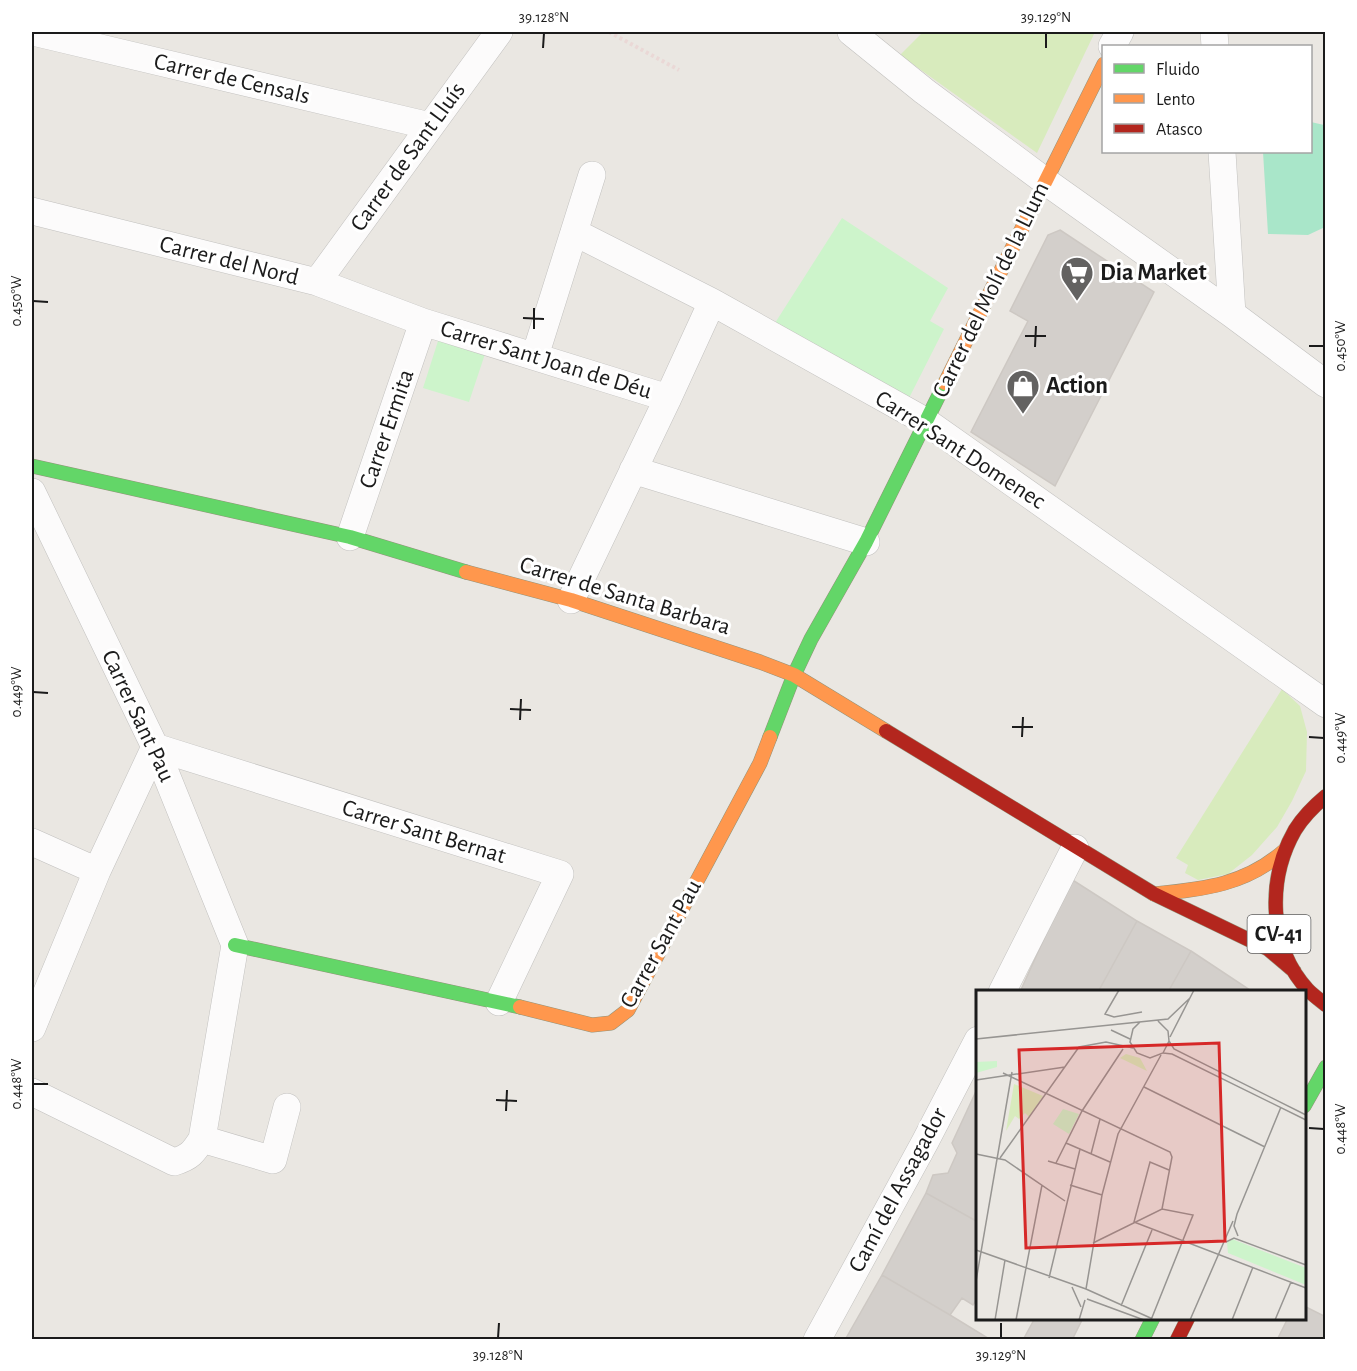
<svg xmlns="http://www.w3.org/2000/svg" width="1357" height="1371" font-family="'Alegreya Sans',sans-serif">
<rect width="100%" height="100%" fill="#eae7e2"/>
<!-- grass -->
<path fill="#d8ebbd" d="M 923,32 L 1095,32 L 1037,153 L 900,55 Z
M 1282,689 L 1300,706 L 1307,732 L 1306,771 L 1292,801 L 1277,827 L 1252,855 L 1228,874 L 1198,880 L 1185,873 L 1188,865 L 1176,858 Z"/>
<!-- park -->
<path fill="#cdf4cb" d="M 842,218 L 948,288 L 930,321 L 944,329 L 908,400 L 775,323 Z
M 438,341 L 486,351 L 469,402 L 423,388 Z"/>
<!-- pitch -->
<path fill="#a9e6c9" d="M 1311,122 L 1324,125 L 1326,141 L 1325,227 L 1308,235 L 1268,234 L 1263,152 L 1310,152 Z"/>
<!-- building -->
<path fill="#d3cfcb" stroke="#cdc8c3" stroke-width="1.5" d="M 1060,230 L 1154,292 L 1055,486 L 971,432 L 1028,321 L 1010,311 L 1048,235 Z
M 1071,879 L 1137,921 L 1098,992 L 1020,992 Z
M 1137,921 L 1191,951 L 1168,992 L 1098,992 Z
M 1191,951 L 1253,992 L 1168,992 Z
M 978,1087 L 978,1222 L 926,1193 L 933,1175 L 948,1173 L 957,1153 L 952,1143 Z
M 926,1193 L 978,1222 L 978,1297 L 973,1305 L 962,1298 L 950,1315 L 882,1275 Z
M 882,1275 L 950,1315 L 991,1340 L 845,1340 Z
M 1304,1306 L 1326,1317 L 1326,1340 L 1277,1340 L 1288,1318 L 1304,1318 Z
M 1035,1318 L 1083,1318 L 1072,1340 L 1023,1340 Z"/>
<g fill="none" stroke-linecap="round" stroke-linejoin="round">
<!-- street casing -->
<g stroke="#c2c1bf" stroke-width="28">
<path id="street" d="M 33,32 L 430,126
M 851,32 L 924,91 L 1045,181 L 1232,314 L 1326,384
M 1214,32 L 1215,46
M 1112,46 L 1120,32
M 1222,152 L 1232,314
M 32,211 L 317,282 L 423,322 L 668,398
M 574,232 L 712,302 L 925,421 L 1326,704
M 317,282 L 499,32
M 535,356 L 592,175
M 633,470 L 866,542
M 32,492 L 155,747 L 235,945 L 202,1139 C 193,1153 190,1157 174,1162 L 32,1092
M 350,537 L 423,322
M 571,600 L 668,398 L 712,302
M 32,842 L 97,871
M 1002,992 L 1075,848
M 32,1028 L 97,871 L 155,747 L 560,874 L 499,1002
M 202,1139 L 273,1160 L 287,1107
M 817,1340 L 925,1142 L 978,1040"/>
</g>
<!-- fast casing -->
<g stroke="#93937a" stroke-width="15">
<path id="fast" d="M 32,466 L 350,537 L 466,572
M 770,737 L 794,675 L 811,639 L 866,542 L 945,383
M 235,945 L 520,1007
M 1304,1106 L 1326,1067
M 1142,1340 L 1153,1318"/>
</g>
<!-- slow casing -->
<g stroke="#93937a" stroke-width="15">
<path id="slow" d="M 945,383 L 1104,64
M 466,572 L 571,600 L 760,662 L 794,675 L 886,731
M 1154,894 C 1204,889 1246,885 1285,850
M 520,1007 L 592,1025 L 611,1023 L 628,1010 L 760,763 L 770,737"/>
</g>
<!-- jam casing -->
<g stroke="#93937a" stroke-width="15">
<path id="jam" d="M 886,731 L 1154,894 L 1268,949 L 1294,971
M 1326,796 C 1314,806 1303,817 1295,830 C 1267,879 1268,947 1308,990 C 1314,996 1320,1000 1326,1005
M 1177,1340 L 1188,1318"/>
</g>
<!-- path -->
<path stroke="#ead8d6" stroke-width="4" stroke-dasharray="3 3" stroke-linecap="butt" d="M 609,32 L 679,70"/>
<!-- street -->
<use href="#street" stroke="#fcfbfb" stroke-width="27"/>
<!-- fast -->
<use href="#fast" stroke="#63d668" stroke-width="14"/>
<!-- slow -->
<use href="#slow" stroke="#ff974d" stroke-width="14"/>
<!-- jam -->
<use href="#jam" stroke="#b3261e" stroke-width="14"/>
</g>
<!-- ticks -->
<path fill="none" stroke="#1b1b1b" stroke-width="2" d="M 543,48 L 544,33M 1046,48 L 1046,33M 33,301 L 48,302M 523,318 L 544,319M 534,329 L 534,308M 1025,336 L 1046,336M 1309,346 L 1324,346M 1035,347 L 1036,326M 33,692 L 48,693M 510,709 L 531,710M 520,720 L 521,699M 1012,727 L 1033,727M 1022,737 L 1023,717M 1309,737 L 1324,738M 33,1084 L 48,1084M 496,1100 L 517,1101M 506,1111 L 507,1090M 1309,1128 L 1324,1129M 498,1338 L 499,1323M 1001,1338 L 1001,1323"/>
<!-- icons -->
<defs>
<g id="supermarket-pin" transform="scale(1.725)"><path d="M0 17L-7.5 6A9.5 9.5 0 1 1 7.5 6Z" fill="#636261" stroke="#fff"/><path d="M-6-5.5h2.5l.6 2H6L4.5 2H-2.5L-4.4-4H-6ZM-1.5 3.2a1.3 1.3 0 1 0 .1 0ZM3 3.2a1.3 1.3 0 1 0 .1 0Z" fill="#fff"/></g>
<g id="shop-pin" transform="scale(1.725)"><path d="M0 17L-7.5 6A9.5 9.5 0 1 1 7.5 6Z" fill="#636261" stroke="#fff"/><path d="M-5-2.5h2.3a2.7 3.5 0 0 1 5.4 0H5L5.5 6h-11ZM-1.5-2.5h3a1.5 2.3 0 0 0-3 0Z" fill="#fff"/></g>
</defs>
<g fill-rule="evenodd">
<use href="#supermarket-pin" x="1077" y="273"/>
<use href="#shop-pin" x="1023" y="386"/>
</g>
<g text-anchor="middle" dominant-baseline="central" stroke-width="6" stroke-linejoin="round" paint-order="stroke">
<!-- shield labels -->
<rect fill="#fff" stroke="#5f5f5f" stroke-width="1.5" x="1247.5" y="915" width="63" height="38" rx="4.5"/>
<g font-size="22" font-weight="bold" fill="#1b1b1b">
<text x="1279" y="934">CV-41</text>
</g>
<!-- street labels -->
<g font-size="24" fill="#1b1b1b" stroke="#fff">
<text transform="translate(232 79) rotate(13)">Carrer de Censals</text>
<text transform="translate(408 157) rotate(-54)">Carrer de Sant Lluís</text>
<text transform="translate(229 261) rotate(14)">Carrer del Nord</text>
<text transform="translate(991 290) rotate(-64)">Carrer del Molí de la Llum</text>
<text transform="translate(546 360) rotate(17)">Carrer Sant Joan de Déu</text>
<text transform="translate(387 429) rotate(-71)">Carrer Ermita</text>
<text transform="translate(960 450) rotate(33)">Carrer Sant Domenec</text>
<text transform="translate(625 596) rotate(17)">Carrer de Santa Barbara</text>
<text transform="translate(138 716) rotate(65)">Carrer Sant Pau</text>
<text transform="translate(424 832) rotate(17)">Carrer Sant Bernat</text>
<text transform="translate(661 944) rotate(-61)">Carrer Sant Pau</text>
<text transform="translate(898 1190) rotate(-62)">Camí del Assagador</text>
</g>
<!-- poi labels -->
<g font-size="24" font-weight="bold" fill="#1b1b1b" stroke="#fff" text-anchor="start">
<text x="1100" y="273">Dia Market</text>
<text x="1046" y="386">Action</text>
</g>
</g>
<!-- overview -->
<g transform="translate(976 990)">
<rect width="330" height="330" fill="#eae7e2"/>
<path d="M 150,64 L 164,68 L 171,81 L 144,68 ZM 38,94 L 67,106 L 53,127 L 49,123 L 43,129 L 39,126 L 30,141 Z" fill="#d8ebbd"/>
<path d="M 21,71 L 21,77 L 0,83 L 0,72 ZM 87,119 L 103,124 L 93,144 L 77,134 ZM 256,249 L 330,278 L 330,295 L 252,263 L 251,253 Z" fill="#cdf4cb"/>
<path fill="none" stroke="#979592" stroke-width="1.5" d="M 143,0 L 129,24 L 138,27 L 166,22M 164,32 L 157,39 L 154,52 L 161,63 L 174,68 L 187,63 L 193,51 L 192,41 L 182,31M 135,40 L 154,49M 194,47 L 218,0M 0,49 L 192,29 L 214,8M 193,51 L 198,59 L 330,125M 187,63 L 196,64 L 330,130M 27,83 L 194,162 L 196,167 L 186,219M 0,90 L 89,77M 168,97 L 289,157M 90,153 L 134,172M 0,164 L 29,170 L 89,211M 115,164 L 124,129M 24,168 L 103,57 L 130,52 L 157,58M 72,171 L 99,179M 80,173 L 106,121 L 147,59M 193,180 L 174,172 L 158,232 L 330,298M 94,195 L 126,205M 262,246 L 258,236 L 261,224 L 305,117M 250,252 L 258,248 L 330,275M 117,253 L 186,219 L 217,225 L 175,330M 0,260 L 110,299 L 179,330M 73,288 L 104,159M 0,291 L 36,82M 96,297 L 105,317M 110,299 L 126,205 L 142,144 L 185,65M 111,309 L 168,330M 145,316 L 176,240M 19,330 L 29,270M 40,330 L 66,195M 103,330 L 109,310M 214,330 L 257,231M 256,330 L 277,277M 299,330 L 315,292"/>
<path fill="#d62828" fill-opacity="0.15" stroke="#d62828" stroke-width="3" d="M 243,53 L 249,251 L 50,258 L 43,60 Z"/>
<rect width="330" height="330" fill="none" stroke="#1b1b1b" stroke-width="3"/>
</g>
<!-- border -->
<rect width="1357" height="1371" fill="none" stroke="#ffffff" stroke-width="66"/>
<!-- legend -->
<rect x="1102" y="45" width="210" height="108" fill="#ffffff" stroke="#a4a4a4" stroke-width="1.5"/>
<rect x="1114" y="64" width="30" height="9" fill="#63d668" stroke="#a4a4a4" stroke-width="1.5"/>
<text x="1156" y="75" font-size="18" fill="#1b1b1b">Fluido</text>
<rect x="1114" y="94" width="30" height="9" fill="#ff974d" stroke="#a4a4a4" stroke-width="1.5"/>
<text x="1156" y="105" font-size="18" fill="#1b1b1b">Lento</text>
<rect x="1114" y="124" width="30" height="9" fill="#b3261e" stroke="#a4a4a4" stroke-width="1.5"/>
<text x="1156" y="135" font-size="18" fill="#1b1b1b">Atasco</text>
<rect x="33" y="33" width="1291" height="1305" fill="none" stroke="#1b1b1b" stroke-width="2"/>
<g font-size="15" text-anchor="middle" fill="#1b1b1b">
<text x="544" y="22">39.128°N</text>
<text x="1046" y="22">39.129°N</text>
<text transform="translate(16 301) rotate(-90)" y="5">0.450°W</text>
<text transform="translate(1340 346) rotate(-90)" y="5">0.450°W</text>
<text transform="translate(16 692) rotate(-90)" y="5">0.449°W</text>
<text transform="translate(1340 738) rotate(-90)" y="5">0.449°W</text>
<text transform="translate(16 1084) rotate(-90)" y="5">0.448°W</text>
<text transform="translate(1340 1129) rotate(-90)" y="5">0.448°W</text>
<text x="498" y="1360">39.128°N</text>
<text x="1001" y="1360">39.129°N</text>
</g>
</svg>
